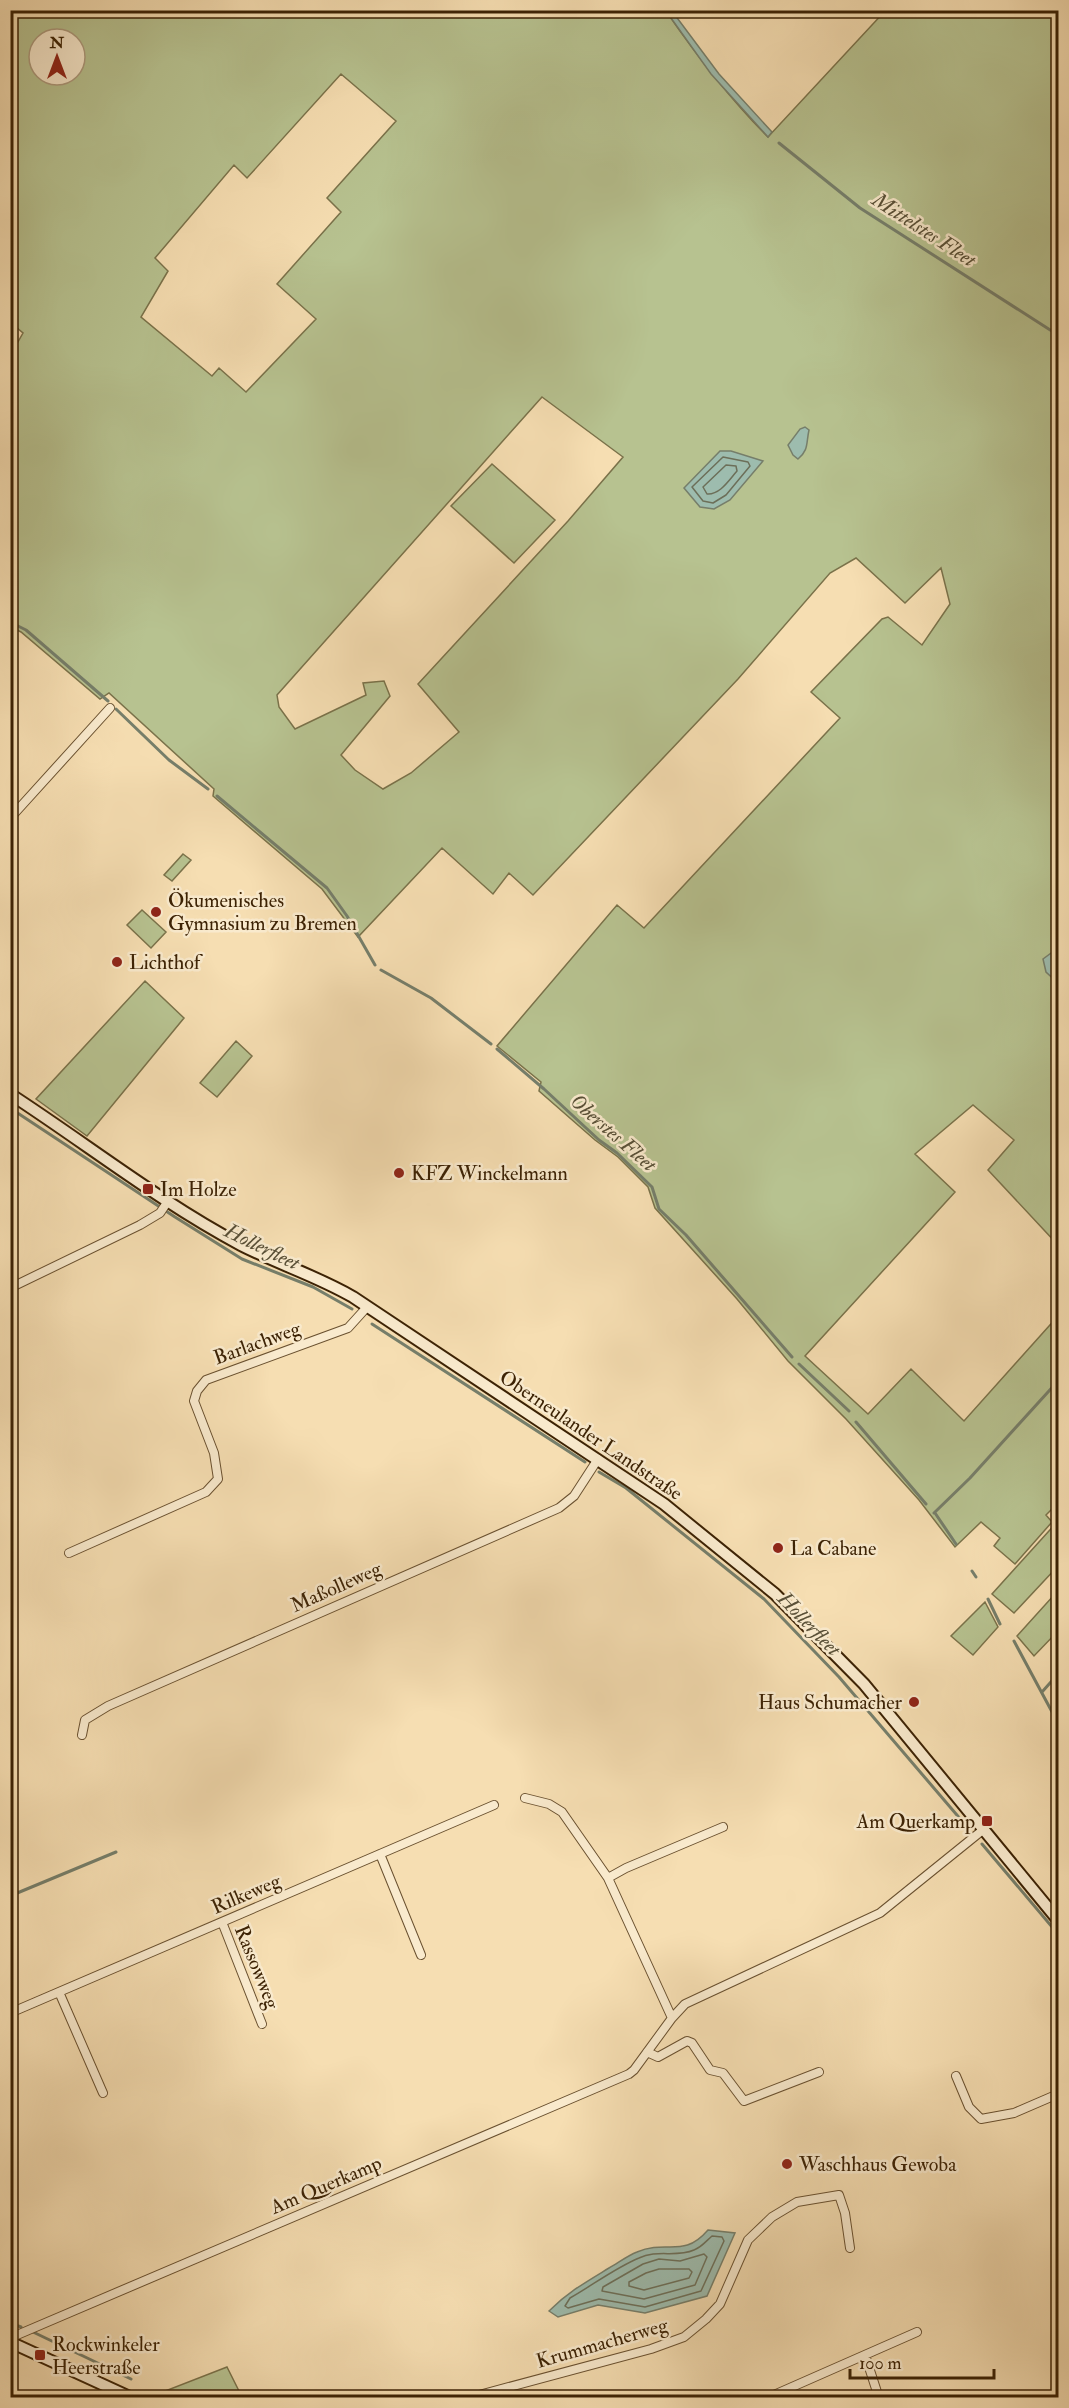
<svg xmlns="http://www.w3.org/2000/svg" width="1069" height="2408" font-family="'IM FELL Double Pica',serif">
<rect width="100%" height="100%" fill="#f6deb2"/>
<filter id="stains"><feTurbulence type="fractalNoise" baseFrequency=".00333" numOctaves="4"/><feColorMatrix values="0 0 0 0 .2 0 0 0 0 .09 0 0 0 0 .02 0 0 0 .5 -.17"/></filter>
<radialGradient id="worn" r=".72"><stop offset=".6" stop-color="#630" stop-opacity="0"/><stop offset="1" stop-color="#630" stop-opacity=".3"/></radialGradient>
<!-- green -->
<path fill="#b7c290" stroke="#7a724a" stroke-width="1.5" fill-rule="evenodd" d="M 10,11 L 666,11 C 697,56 729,98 768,137 L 885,11 L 1058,11 L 1058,1245 L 988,1170 L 1014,1140 L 973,1105 L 915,1154 L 955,1192 L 805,1356 L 868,1414 L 911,1369 L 964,1421 L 1058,1316 L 1058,1503 L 1046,1515 L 1052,1522 L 1015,1564 L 994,1546 L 1000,1538 L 981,1522 L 955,1547 L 919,1500 L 846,1419 L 788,1361 L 737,1299 L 655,1208 L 648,1187 L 618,1157 L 595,1140 L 539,1091 L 541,1082 L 497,1046 L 617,905 L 644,928 L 840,718 L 811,692 L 882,619 L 888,617 L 922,645 L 950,604 L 941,568 L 905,603 L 856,558 L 830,573 L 738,679 L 533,895 L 509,873 L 493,894 L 442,848 L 358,937 L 322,889 L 213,796 L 214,789 L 109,693 L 100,699 L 21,632 L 11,627 L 10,356 L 23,333 L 10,322 ZM 39,39 L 75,39 L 75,75 L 39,75 ZM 341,74 L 396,121 L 327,198 L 341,212 L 277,284 L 316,319 L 246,392 L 219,368 L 212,376 L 141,317 L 168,271 L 155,258 L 234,165 L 247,178 ZM 542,397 L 623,457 L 568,521 L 418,684 L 459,732 L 411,773 L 383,789 L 355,770 L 341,755 L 390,696 L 384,681 L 363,683 L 366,695 L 295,729 L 279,707 L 277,695 Z
M 492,464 L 555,520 L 514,563 L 451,506 Z
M 183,854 L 191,860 L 172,881 L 164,875 Z
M 142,910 L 166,932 L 151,948 L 127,925 Z
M 145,981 L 184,1018 L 87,1136 L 36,1099 Z
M 236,1041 L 252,1056 L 217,1097 L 200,1083 Z
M 1058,1521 L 1058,1566 L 1014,1613 L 992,1594 Z
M 1054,1595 L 1058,1596 L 1058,1631 L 1034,1656 L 1017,1636 Z
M 985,1602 L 998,1627 L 973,1655 L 951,1636 Z
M 227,2367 L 242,2397 L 169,2397 L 160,2393 Z"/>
<!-- water -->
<path fill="#9dbcae" stroke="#767e6a" stroke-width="1.5" d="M 666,11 L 672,11 L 719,74 L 772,132 L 768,137 L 711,74 Z
M 805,427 L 809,430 C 806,443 809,450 798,459 L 793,455 L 788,445 L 800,429 Z
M 720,451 L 731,451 L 763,461 L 730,500 L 714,509 L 700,507 L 684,488 Z
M 1058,948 L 1058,983 L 1046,972 L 1043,959 Z
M 708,2230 L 735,2233 L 707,2296 L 645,2313 L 598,2305 L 558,2317 L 549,2311 C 568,2292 586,2282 609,2268 C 618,2263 627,2256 637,2252 C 667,2239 683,2259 708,2230 Z"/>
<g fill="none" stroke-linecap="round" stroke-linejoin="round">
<!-- shore -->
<path stroke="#6c6f59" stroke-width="1.5" d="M 723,457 L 748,462 L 750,466 L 726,495 L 713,503 L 703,501 L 692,487 Z
M 726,465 L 736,466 L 737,471 C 729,480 720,495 707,494 L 703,487 Z
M 712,2236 L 722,2237 L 724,2241 L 701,2291 L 645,2307 L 599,2299 L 568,2308 L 565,2306 L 570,2298 C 593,2285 615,2268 639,2258 C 657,2249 676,2258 694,2250 C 702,2247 706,2241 712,2236 Z
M 704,2254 L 707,2257 L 695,2285 L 644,2299 L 602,2291 L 603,2287 L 643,2264 L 659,2259 L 680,2261 Z
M 659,2269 L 689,2269 L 692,2272 L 689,2278 L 644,2290 L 629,2286 L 629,2282 L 646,2273 Z"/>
<!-- stream -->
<path stroke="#767e6a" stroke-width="3" d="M 779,143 L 860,208 L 1058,335
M 10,622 L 26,630 L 108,701
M 116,709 L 169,760 L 208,789
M 217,796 L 327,888 L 347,916 L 375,965
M 381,970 L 431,998 L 491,1044
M 497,1049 L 544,1089 L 599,1140 L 617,1153 L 652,1187 L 659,1209 L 686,1235 L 792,1357
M 10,1108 L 175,1217 L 242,1259 L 313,1287 L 352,1309
M 372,1324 L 585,1462
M 799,1364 L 849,1411
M 856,1422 L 926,1504
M 599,1472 L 626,1488 L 764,1599 L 839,1677 L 968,1828
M 934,1513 L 970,1478 L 1058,1381
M 935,1513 L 956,1544
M 972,1571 L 976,1577
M 988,1599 L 1000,1624
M 1014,1641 L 1058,1723
M 1042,1692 L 1058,1674
M 982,1844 L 1058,1934
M 10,1896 L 116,1852
M 10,2323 L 21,2327
M 33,2332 L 131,2379"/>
<!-- street casing -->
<g stroke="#6a5130" stroke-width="10">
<path id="street" d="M 10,813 L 13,815 L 110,708
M 10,1288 L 140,1225 L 160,1213 L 168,1201
M 69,1553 L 206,1492 L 218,1479 L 214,1453 L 194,1401 L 197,1391 L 206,1380 L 348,1328 L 367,1307
M 82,1735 L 85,1720 L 108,1706 L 559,1508 L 574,1496 L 598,1459
M 525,1798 L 549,1804 L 562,1812 L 608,1878 L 672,2018
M 380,1854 L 421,1955
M 608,1878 L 626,1868 L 723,1827
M 222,1922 L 262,2024
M 59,1992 L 103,2093
M 10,2013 L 494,1805
M 647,2052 L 658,2057 L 687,2041 L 692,2043 L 710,2070 L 723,2073 L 744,2101 L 819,2072
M 956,2076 L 969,2107 L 981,2119 L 1014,2113 L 1058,2094
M 10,2338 L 629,2074 L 634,2070 L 672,2018 L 685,2004 L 880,1913 L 984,1829
M 865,2355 L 879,2398
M 468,2398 L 651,2349 L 684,2337 L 706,2319 L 720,2304 L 748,2240 L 772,2217 L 797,2202 L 839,2195 L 845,2213 L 850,2248
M 767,2398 L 917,2332"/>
</g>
<!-- secondary casing -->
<g stroke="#3c2204" stroke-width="14">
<path id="secondary" d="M 10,1094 C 87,1144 160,1202 241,1245 C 278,1264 317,1276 353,1297 L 664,1504 L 775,1594 L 864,1684 L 1058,1920
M 10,2342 L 132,2398"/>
</g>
<!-- street -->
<use href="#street" stroke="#f9eacd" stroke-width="8"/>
<!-- secondary -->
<use href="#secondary" stroke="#f9eacd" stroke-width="10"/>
</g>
<!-- markers -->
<g fill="#8f2418" stroke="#f9eacd" stroke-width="2">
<circle cx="156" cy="912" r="6"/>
<circle cx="117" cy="962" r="6"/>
<circle cx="399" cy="1173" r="6"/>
<rect x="142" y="1183" width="12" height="12" rx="3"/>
<circle cx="778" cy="1548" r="6"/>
<circle cx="914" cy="1702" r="6"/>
<rect x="981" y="1815" width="12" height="12" rx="3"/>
<circle cx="787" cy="2164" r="6"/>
<rect x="34" y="2349" width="12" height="12" rx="3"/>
</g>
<g text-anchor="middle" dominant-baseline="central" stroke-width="5" stroke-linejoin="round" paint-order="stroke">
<!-- poi labels -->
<g font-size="20" fill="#3c2204" stroke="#f9eacd" text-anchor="start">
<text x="168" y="900">Ökumenisches<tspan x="168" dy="23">Gymnasium zu Bremen</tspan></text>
<text x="129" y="962">Lichthof</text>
<text x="411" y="1173">KFZ Winckelmann</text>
<text x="160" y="1189">Im Holze</text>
<text x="790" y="1548">La Cabane</text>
<text x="902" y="1702" text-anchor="end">Haus Schumacher</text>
<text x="975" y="1821" text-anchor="end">Am Querkamp</text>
<text x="799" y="2164">Waschhaus Gewoba</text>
<text x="52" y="2344">Rockwinkeler<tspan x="52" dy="23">Heerstraße</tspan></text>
</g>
<!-- street labels -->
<g font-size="20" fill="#3c2204" stroke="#f9eacd">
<text transform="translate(257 1343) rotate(-20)">Barlachweg</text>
<text transform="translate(591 1435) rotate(34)">Oberneulander Landstraße</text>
<text transform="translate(336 1587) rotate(-24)">Maßolleweg</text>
<text transform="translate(246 1894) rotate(-23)">Rilkeweg</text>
<text transform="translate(257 1967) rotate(68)">Rassowweg</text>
<text transform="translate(326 2185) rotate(-23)">Am Querkamp</text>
<text transform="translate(602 2343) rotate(-16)">Krummacherweg</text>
</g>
<!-- water labels -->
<g font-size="21" font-style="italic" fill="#595037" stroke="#f9eacd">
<text transform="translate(924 230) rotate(33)">Mittelstes Fleet</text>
<text transform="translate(613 1133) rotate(41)">Oberstes Fleet</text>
<text transform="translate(262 1247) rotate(26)">Hollerfleet</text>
<text transform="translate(809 1624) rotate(46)">Hollerfleet</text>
</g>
</g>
<!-- margin -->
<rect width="1069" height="2408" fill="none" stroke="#f6deb2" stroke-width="36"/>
<rect x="12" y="12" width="1045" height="2384" fill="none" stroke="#3c2204" stroke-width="3"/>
<rect x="18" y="18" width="1033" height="2372" fill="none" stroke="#3c2204" stroke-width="1.5"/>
<!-- north arrow -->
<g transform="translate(57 57)"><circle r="28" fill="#f9eacd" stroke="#ad9a7d" stroke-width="1.5"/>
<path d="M0-4.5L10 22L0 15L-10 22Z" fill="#8f2418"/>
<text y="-9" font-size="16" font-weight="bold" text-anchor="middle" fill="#3c2204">N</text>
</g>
<!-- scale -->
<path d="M850 2369v9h144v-9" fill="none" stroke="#3c2204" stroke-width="3"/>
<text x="859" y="2369" font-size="18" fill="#3c2204" stroke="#f9eacd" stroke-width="4.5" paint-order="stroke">100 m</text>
<rect width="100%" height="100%" filter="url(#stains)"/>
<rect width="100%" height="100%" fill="url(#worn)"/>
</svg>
